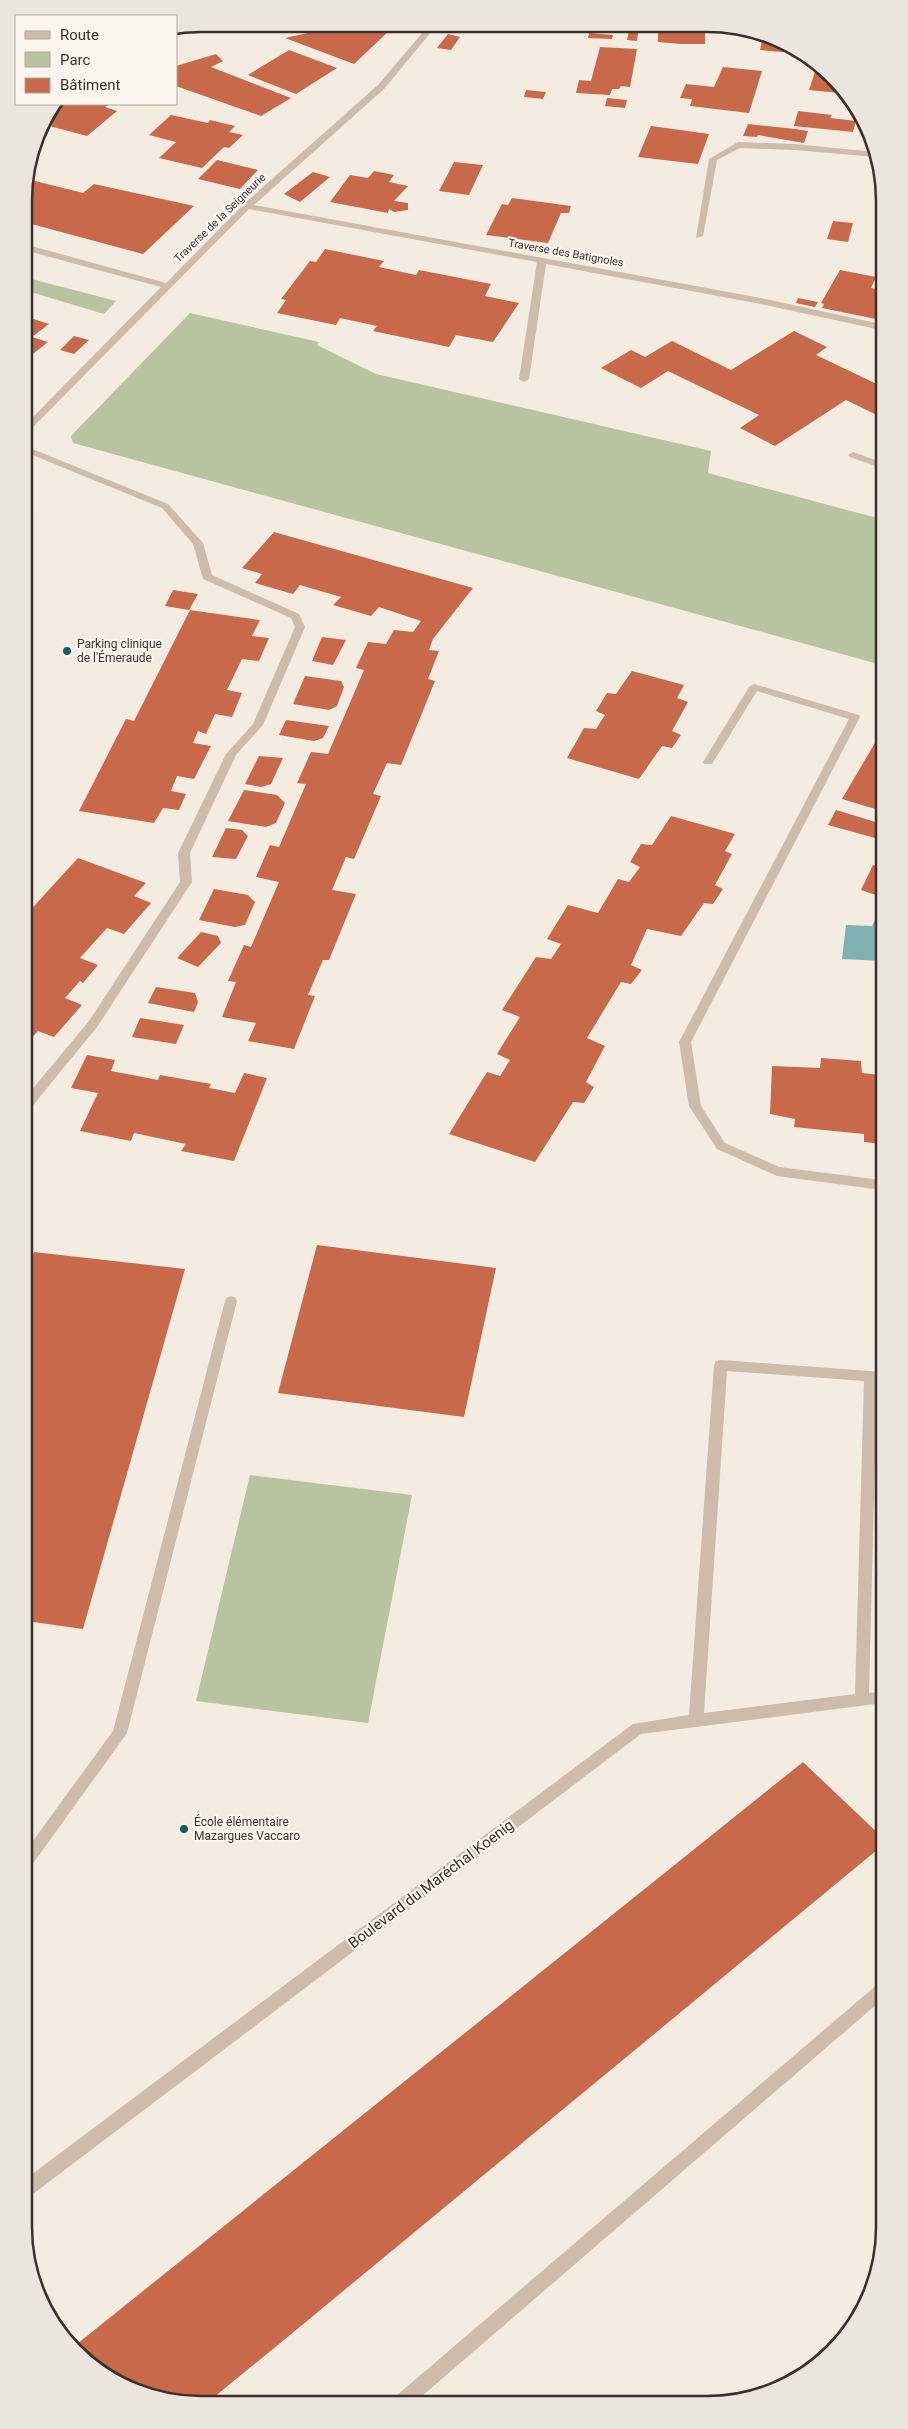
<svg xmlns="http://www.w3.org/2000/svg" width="908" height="2429" font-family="Roboto,sans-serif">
<rect width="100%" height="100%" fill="#f4ebe1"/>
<!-- green -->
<path fill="#b8c4a0" d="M 24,277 L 116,301 L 104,314 L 24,290 Z
M 190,313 L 319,342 L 317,345 L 376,374 L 711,451 L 708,473 L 881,519 L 882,665 L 73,443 L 71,436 Z
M 250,1475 L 412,1495 L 368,1723 L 196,1701 Z"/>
<!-- water -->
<path fill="#7fb0b2" d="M 882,905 L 882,961 L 842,959 L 846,925 L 872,926 Z"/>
<!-- building -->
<path fill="#c8694b" d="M 344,25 L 377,25 L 389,31 L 354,64 L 285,38 Z
M 455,25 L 474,26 L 469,32 L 452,29 Z
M 630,27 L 639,27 L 637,41 L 627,40 Z
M 658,27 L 721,27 L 722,30 L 705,30 L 705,44 L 681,44 L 658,42 Z
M 589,33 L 613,35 L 612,39 L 588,38 Z
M 448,34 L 460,37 L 451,50 L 437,48 Z
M 763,35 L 795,47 L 803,54 L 760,50 Z
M 600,47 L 637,49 L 630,87 L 621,86 L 619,89 L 612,89 L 610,95 L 576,93 L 579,80 L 591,81 Z
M 289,50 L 337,68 L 296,94 L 248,75 Z
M 216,54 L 223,61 L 211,67 L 291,98 L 261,116 L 176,86 L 176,66 Z
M 723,67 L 762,71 L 749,113 L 690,106 L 692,99 L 680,98 L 686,84 L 714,87 Z
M 816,69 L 824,69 L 833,76 L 841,87 L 839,93 L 809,90 Z
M 526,90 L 546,92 L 543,99 L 524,97 Z
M 607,98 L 627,100 L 625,108 L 605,106 Z
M 63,104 L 110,104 L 105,107 L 117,111 L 87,136 L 42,124 Z
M 798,111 L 832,115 L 830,118 L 856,121 L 853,132 L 794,126 Z
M 171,115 L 208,123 L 210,120 L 235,126 L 229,132 L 243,135 L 229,148 L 224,147 L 202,168 L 159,158 L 176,142 L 149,135 Z
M 748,124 L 795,129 L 808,131 L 804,143 L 758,135 L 757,137 L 743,136 Z
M 651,126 L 709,134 L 698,164 L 638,157 Z
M 217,160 L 246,167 L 258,170 L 240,189 L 198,179 Z
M 454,162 L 483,165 L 469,195 L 439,191 Z
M 374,171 L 394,175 L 389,182 L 408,186 L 394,201 L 408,203 L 408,210 L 394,212 L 389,209 L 388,213 L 330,202 L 350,175 L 368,178 Z
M 313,172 L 330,177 L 300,202 L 284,194 Z
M 27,179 L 83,193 L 94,184 L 194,206 L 143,254 L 24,222 L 24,189 Z
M 512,198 L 571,206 L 569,213 L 561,213 L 548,243 L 486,235 L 502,204 L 508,205 Z
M 833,221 L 853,223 L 848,242 L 827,239 Z
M 325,249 L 384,261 L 379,267 L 416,275 L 419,270 L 491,284 L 485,296 L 519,303 L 493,342 L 456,335 L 449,347 L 373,331 L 377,326 L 340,318 L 336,325 L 277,313 L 286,300 L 281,299 L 310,261 L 316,262 Z
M 840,270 L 876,277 L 871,288 L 881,290 L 881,320 L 822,308 L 824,304 L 821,303 Z
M 798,298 L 818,302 L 815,307 L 796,303 Z
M 24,316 L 49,324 L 32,337 L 48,342 L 24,361 Z
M 794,331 L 827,347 L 816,355 L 881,386 L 881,417 L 846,400 L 775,446 L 740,428 L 759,415 L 668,371 L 641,388 L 601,368 L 631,350 L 645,357 L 672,341 L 731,370 Z
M 74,336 L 89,340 L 74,354 L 60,350 Z
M 274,532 L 473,588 L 433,639 L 429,650 L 439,651 L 428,679 L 435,681 L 401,765 L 387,763 L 373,794 L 381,796 L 354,859 L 346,857 L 332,890 L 356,894 L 329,960 L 323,960 L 308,995 L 315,996 L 294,1049 L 248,1041 L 256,1023 L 222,1017 L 236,982 L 228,981 L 244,945 L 251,947 L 279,882 L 256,877 L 270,845 L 279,847 L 306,784 L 297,783 L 311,752 L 328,754 L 364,670 L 356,668 L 368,642 L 386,644 L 394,630 L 413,632 L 421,621 L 379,607 L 371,616 L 333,605 L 341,597 L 300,585 L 293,594 L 255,583 L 262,574 L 242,568 Z
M 173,590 L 198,594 L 189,610 L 165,606 Z
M 190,610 L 260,620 L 252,636 L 269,638 L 259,661 L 242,659 L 227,690 L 242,693 L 232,717 L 215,714 L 206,734 L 198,731 L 193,743 L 211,746 L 194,779 L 177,776 L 171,791 L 186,794 L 179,810 L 163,808 L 154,823 L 79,811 L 126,719 L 134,721 Z
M 322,637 L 346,640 L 333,665 L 312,661 Z
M 632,671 L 684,685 L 677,698 L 688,702 L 672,731 L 681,735 L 672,748 L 662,746 L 639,779 L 567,758 L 584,728 L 596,729 L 605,715 L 596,711 L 607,693 L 616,694 Z
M 305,676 L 341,681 L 344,687 L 337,706 L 329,710 L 293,704 Z
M 286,720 L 329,726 L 323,738 L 314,741 L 279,735 Z
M 882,731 L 882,811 L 842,799 Z
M 259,756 L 283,758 L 271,784 L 261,787 L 245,784 Z
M 244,790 L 277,795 L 285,803 L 276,823 L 266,827 L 228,821 Z
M 836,810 L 882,824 L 882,835 L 879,839 L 828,825 Z
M 671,816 L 735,834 L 725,851 L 732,854 L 715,885 L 723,889 L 713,904 L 704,903 L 681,936 L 647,929 L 631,965 L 642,970 L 631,984 L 621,982 L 587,1038 L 605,1046 L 586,1082 L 594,1087 L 584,1103 L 573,1102 L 535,1162 L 449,1134 L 487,1072 L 500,1076 L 510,1060 L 497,1054 L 520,1017 L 502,1010 L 536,957 L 551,959 L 561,944 L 547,939 L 568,905 L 598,913 L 618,879 L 629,882 L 640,867 L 630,862 L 641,844 L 652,845 Z
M 226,828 L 242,830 L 248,836 L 236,859 L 212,857 Z
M 78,858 L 146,883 L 134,896 L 151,903 L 124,934 L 107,928 L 80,958 L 98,965 L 83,983 L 80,981 L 65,998 L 82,1005 L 54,1037 L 38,1031 L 25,1045 L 25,916 Z
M 873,865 L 882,868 L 882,897 L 861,890 Z
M 214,889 L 248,895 L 255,902 L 245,925 L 235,927 L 199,920 Z
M 201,932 L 218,936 L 221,943 L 198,967 L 177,958 Z
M 156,987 L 195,993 L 198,1002 L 194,1012 L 148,1003 Z
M 140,1018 L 184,1025 L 176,1044 L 132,1037 Z
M 87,1055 L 115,1060 L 111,1071 L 158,1080 L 160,1075 L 211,1084 L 209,1088 L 235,1093 L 244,1073 L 267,1078 L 234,1161 L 181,1151 L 186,1144 L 134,1133 L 131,1141 L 80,1131 L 98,1093 L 71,1088 Z
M 821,1058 L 861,1061 L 862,1073 L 882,1075 L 882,1144 L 864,1142 L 864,1134 L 794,1127 L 795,1119 L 770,1114 L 772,1066 L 820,1068 Z
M 317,1245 L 496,1268 L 464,1417 L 278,1393 Z
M 34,1252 L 185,1269 L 83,1629 L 26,1621 L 26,1278 Z
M 803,1762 L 883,1838 L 883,1845 L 290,2335 L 208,2402 L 167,2402 L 122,2387 L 76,2354 L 72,2348 Z"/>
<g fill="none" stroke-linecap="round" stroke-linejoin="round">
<!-- minor -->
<path fill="#cdbbac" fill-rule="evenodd" d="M 429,25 L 437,25 L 384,89 L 254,205 L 761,298 L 881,324 L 881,330 L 761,304 L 546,264 L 529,379 L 524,382 L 519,379 L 537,262 L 249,209 L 28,432 L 25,433 L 25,425 L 161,287 L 24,250 L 24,244 L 166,283 L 244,204 L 378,85 Z
M 738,142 L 794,144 L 876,152 L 877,157 L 794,150 L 740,148 L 717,160 L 703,236 L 696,238 L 709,159 Z
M 25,446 L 168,504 L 203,543 L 212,575 L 299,614 L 305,627 L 263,725 L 236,755 L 190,853 L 192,882 L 97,1027 L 30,1109 L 26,1110 L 25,1098 L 89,1021 L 180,882 L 178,853 L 226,754 L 253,724 L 295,627 L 291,618 L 203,579 L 193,544 L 162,508 L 25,452 Z
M 853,452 L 881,462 L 881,468 L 850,457 L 848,455 Z
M 754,684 L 859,715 L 860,717 L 691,1042 L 701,1106 L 725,1143 L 779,1167 L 882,1180 L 882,1190 L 777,1176 L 717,1149 L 689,1106 L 679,1042 L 849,719 L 757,691 L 712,764 L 704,764 L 703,762 L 749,687 Z
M 231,1296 L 236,1298 L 237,1301 L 127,1733 L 32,1865 L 27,1867 L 27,1849 L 113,1731 L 225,1301 L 226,1298 Z
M 721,1360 L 883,1372 L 883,1382 L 877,1382 L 869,1693 L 883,1691 L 883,1703 L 641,1734 L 33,2194 L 27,2196 L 27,2178 L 633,1724 L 689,1715 L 714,1365 L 716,1361 ZM 727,1371 L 864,1381 L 855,1694 L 704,1713 Z
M 883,1981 L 884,1998 L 415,2402 L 394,2402 L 396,2396 L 879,1983 Z"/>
</g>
<!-- markers -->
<g fill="#1f5a5e" stroke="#fbf5ee" stroke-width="2">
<circle cx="67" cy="651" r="5"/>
<circle cx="184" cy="1829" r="5"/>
</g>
<g text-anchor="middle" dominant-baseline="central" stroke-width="4.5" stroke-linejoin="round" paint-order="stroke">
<!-- far-street labels -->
<g font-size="11" fill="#3b302b" stroke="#fbf5ee">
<text transform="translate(220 218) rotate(-44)">Traverse de la Seigneurie</text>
<text transform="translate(566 253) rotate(10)">Traverse des Batignoles</text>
</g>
<!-- poi labels -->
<g font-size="12" fill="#3b302b" stroke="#fbf5ee" text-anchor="start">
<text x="77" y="644">Parking clinique<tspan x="77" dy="14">de l'Émeraude</tspan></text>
<text x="194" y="1822">École élémentaire<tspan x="194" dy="14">Mazargues Vaccaro</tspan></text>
</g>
<!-- near-street labels -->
<g font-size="15" fill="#3b302b" stroke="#fbf5ee">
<text transform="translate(431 1884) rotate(-37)">Boulevard du Maréchal Koenig</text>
</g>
</g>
<!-- crop -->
<path d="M0 0H908V2429H0ZM201 32H707A169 169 0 0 1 876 201V2227A169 169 0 0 1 707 2396H201A169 169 0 0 1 32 2227V201A169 169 0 0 1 201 32Z" fill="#ece5de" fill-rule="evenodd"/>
<path fill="none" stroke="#3b302b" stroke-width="2.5" d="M201 32H707A169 169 0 0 1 876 201V2227A169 169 0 0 1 707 2396H201A169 169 0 0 1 32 2227V201A169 169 0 0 1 201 32Z"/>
<!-- legend -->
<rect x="15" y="15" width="162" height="90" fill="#fbf5ee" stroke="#aea6a0"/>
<rect x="25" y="31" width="25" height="8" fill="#cdbbac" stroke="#aea6a0"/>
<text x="60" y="40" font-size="15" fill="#3b302b">Route</text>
<rect x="25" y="52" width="25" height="15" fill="#b8c4a0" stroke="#aea6a0"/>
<text x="60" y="65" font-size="15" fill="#3b302b">Parc</text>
<rect x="25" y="78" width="25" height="15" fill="#c8694b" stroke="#aea6a0"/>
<text x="60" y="90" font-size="15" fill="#3b302b">Bâtiment</text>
</svg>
